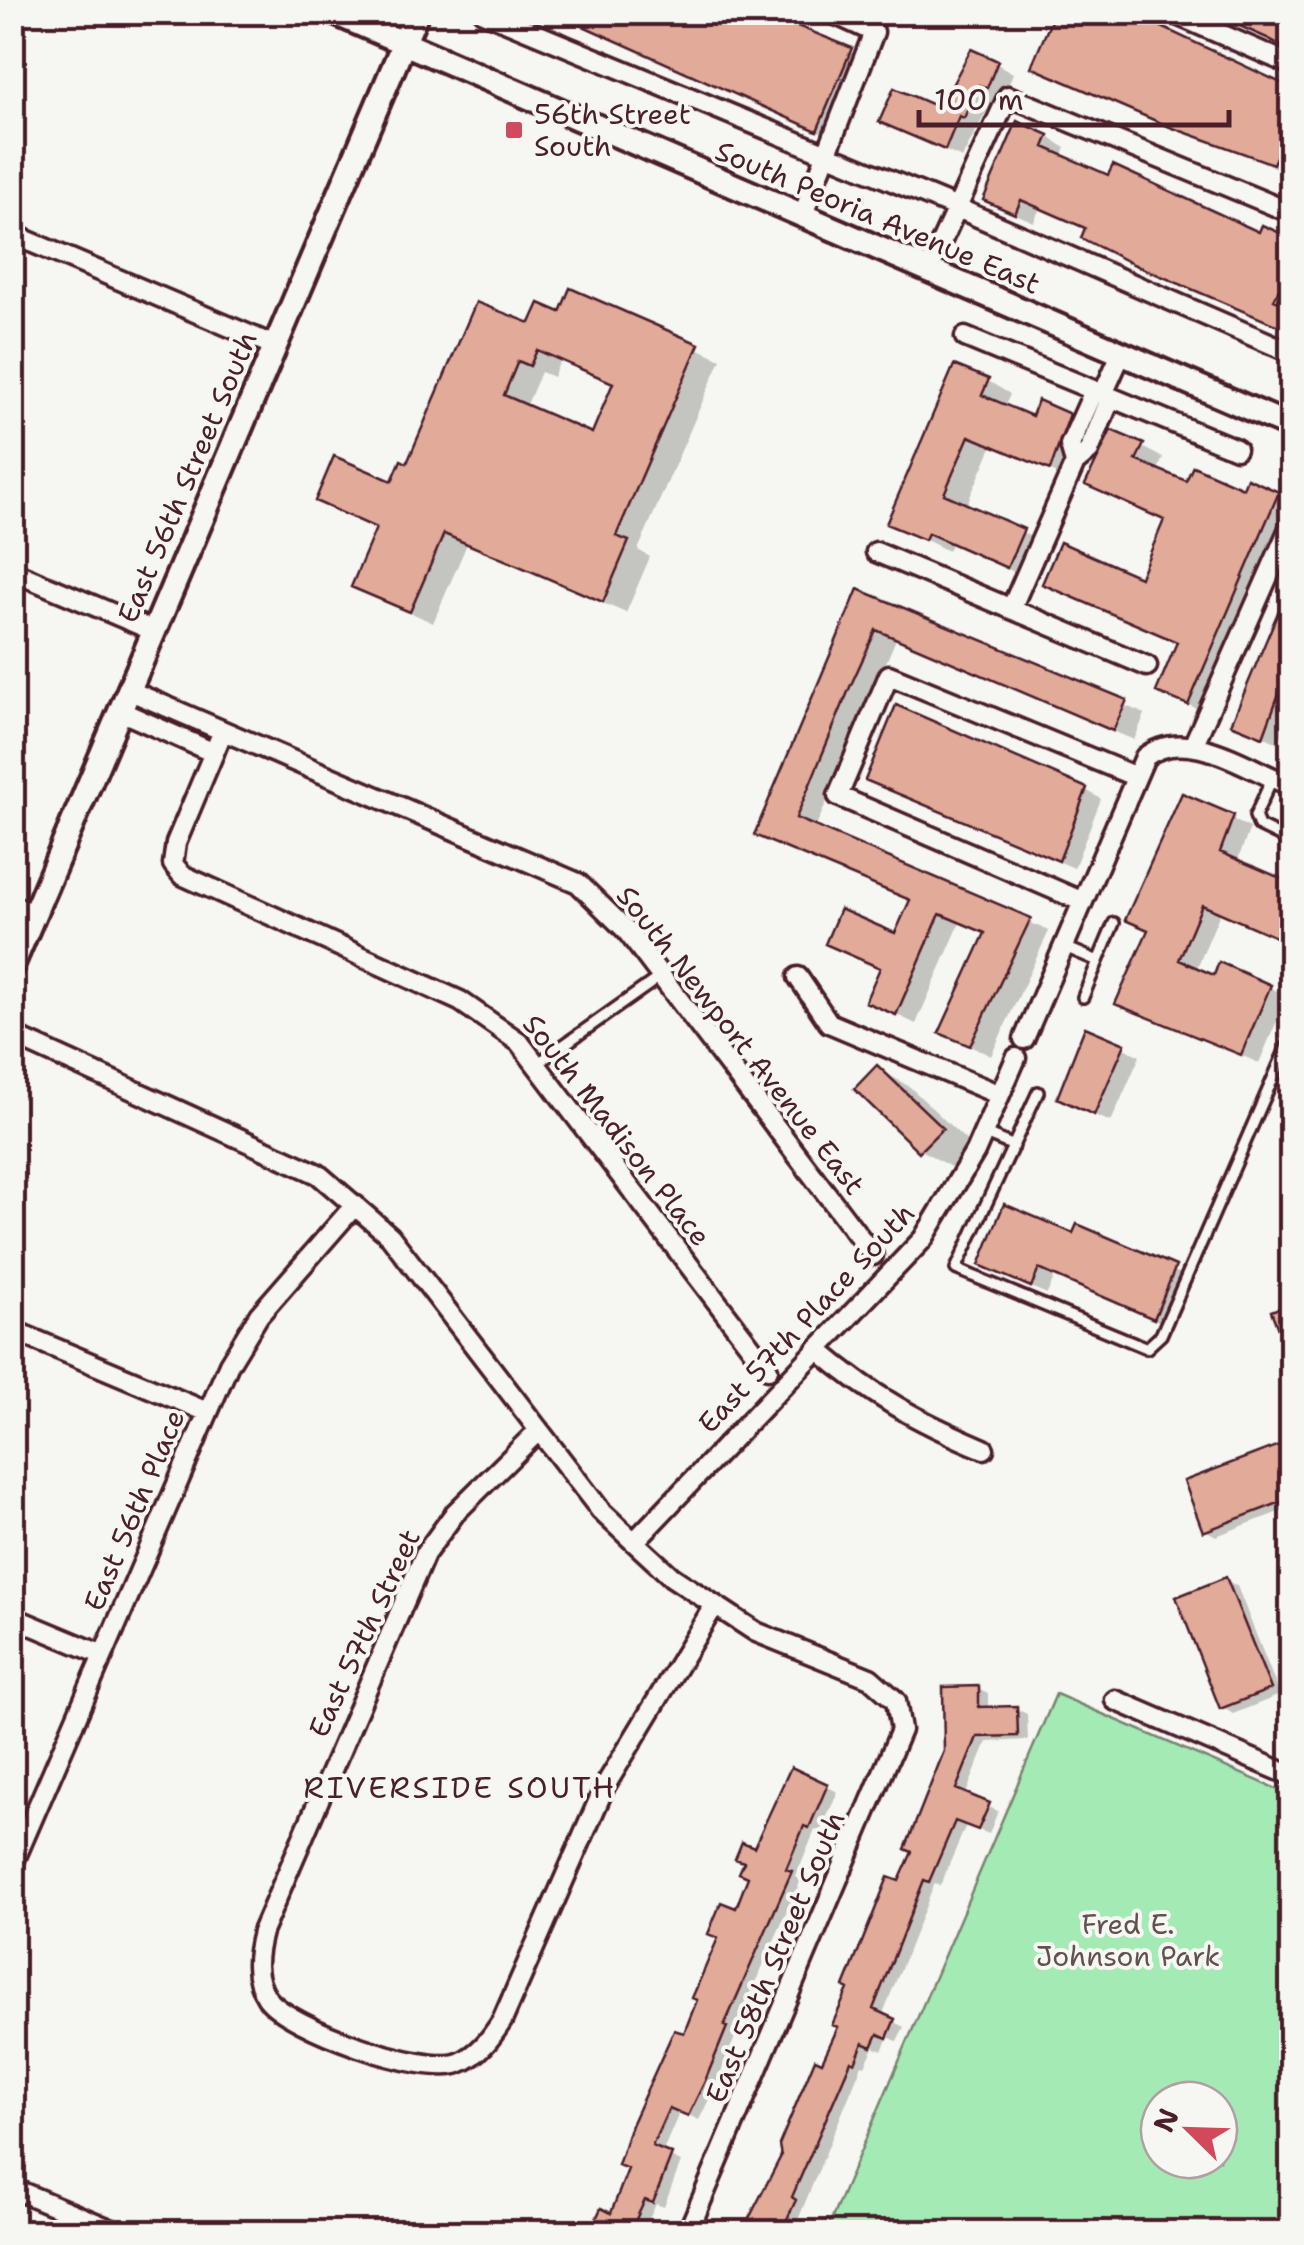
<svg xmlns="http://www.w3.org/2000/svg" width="1304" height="2245" font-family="'Shantell Sans',sans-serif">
<rect width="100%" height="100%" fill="#f6f6f2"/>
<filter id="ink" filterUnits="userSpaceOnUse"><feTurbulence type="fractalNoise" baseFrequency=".01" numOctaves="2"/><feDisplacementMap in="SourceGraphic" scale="20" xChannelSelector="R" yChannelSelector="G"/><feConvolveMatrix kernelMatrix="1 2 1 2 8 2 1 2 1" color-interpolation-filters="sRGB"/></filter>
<g filter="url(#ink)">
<!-- green -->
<path fill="#a4eab5" stroke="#778470" stroke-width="2.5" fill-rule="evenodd" d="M 1056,1694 L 1291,1795 L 1291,2232 L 826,2232 ZM 1159,2100 L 1219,2100 L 1219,2160 L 1159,2160 Z"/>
<!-- shadow -->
<path fill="#0003" fill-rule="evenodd" d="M 12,12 L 30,12 L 23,28 L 12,24 Z
M 552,12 L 759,12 L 865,59 L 832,137 Z
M 997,64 L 1013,73 L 1004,96 L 996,93 L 962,158 L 899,130 L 941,111 Z
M 1051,75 L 1292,90 L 1292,176 L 1239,150 L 1190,135 Z
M 1048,137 L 1066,148 L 1062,158 L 1261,235 L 1292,241 L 1292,333 L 1155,274 L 1102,247 L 1087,229 L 1040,208 L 1034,222 L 1004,209 Z
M 572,291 L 721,359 L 638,550 L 650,557 L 626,613 L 467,544 L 433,623 L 354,586 L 378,530 L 318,500 L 393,484 L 532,326 L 561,315 ZM 560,361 L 615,385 L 593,436 L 526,407 L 541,372 L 553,377 Z
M 988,381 L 1010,394 L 1005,407 L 1033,419 L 1069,416 L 1092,429 L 1073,480 L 992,447 L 966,506 L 1046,544 L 1030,579 L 951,544 L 948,551 L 890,522 Z
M 1142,447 L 1163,458 L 1157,472 L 1187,485 L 1277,494 L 1292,502 L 1292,521 L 1210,715 L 1160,691 L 1179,643 L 1045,582 L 1141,580 L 1166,521 L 1088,484 Z
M 1292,583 L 1292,712 L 1278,743 L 1235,723 Z
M 860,593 L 1145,714 L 1134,740 L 896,639 L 815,829 L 1049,931 L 991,1056 L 943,1032 L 987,934 L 960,923 L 916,1024 L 868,1001 L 882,969 L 828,943 L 896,937 L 912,901 L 757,834 Z
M 868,779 L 1086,790 L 1101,799 L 1074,868 Z
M 1184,796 L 1250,828 L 1237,862 L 1292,885 L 1292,944 L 1220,913 L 1196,970 L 1215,978 L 1270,987 L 1287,997 L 1259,1063 L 1118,1003 L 1150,931 L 1128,919 Z
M 1087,1030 L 1140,1056 L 1111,1122 L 1076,1107 Z
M 877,1068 L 910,1087 L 974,1148 L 954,1169 L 921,1150 L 857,1089 Z
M 1074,1236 L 1190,1277 L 1170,1326 L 1055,1276 L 1047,1294 L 998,1273 Z
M 1292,1443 L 1292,1507 L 1216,1536 L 1205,1530 Z
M 1226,1580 L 1237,1586 L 1280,1695 L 1233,1714 L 1222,1707 Z
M 978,1689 L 988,1694 L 988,1709 L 1017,1709 L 1027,1714 L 1028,1740 L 987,1742 L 965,1796 L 998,1811 L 989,1834 L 966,1825 L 940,1886 L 935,1883 L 882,2016 L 904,2027 L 897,2041 L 888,2037 L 882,2051 L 874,2047 L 865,2066 L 862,2065 L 793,2232 L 746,2232 L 824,2065 Z
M 792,1770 L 838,1792 L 820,1832 L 815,1830 L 796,1877 L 801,1880 L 733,2033 L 736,2035 L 715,2087 L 699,2120 L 680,2111 L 662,2153 L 681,2162 L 664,2207 L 656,2204 L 643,2232 L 576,2232 L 580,2224 L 594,2230 L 612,2216 L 751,1877 L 755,1850 Z"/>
<!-- building -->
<path fill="#e2aa99" stroke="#4a1f2b" stroke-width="2.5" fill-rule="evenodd" d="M 552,12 L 763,12 L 852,48 L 817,131 Z
M 1055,12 L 1130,12 L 1292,88 L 1292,120 L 1273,164 L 1170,127 L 1031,67 Z
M 1208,12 L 1292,12 L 1292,51 L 1267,38 Z
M 971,49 L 998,61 L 987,88 L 979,85 L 964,118 L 959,116 L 945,150 L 879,122 L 894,88 L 940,108 Z
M 1017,121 L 1049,135 L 1044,147 L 1108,175 L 1113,165 L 1259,232 L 1262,225 L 1292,238 L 1292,258 L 1274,300 L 1292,307 L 1292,332 L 1133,264 L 1081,238 L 1085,228 L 1021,200 L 1015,214 L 983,200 Z
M 570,288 L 699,344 L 616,536 L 629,541 L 603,602 L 444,534 L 410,612 L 351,587 L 376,528 L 315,501 L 334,456 L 392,481 L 401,460 L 407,463 L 476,302 L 530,323 L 539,303 L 560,312 ZM 537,350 L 613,383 L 592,433 L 504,395 L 518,361 L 530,366 Z
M 954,365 L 989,379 L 982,395 L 1032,416 L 1038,400 L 1070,414 L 1050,470 L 969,436 L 944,494 L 1024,529 L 1007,568 L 928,533 L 925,540 L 886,524 Z
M 1111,430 L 1144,444 L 1136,460 L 1186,481 L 1193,466 L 1243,488 L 1247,478 L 1279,492 L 1188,705 L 1156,692 L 1177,642 L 1042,584 L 1060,542 L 1140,577 L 1164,520 L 1085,485 Z
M 1292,579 L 1292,658 L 1263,737 L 1231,724 Z
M 858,589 L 1127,700 L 1113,731 L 876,630 L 850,687 L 796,818 L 1031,918 L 970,1046 L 939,1033 L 985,933 L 940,914 L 896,1015 L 865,1002 L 880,968 L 825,944 L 840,909 L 895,933 L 910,900 L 754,835 Z
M 896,705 L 1087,788 L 1059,861 L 865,780 Z
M 1182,793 L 1234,815 L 1220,852 L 1292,883 L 1292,944 L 1202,905 L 1179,960 L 1214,975 L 1219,962 L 1271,985 L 1241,1055 L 1115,1004 L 1148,930 L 1125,920 Z
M 1085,1027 L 1125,1044 L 1094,1115 L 1057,1098 Z
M 877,1065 L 943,1128 L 919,1152 L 854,1089 Z
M 1004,1204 L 1073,1233 L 1077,1224 L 1176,1266 L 1154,1319 L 1039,1269 L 1031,1287 L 979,1265 Z
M 1292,1303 L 1292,1360 L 1290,1360 L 1271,1311 Z
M 1292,1440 L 1292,1498 L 1203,1532 L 1184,1481 Z
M 1226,1577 L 1271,1689 L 1220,1709 L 1176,1597 Z
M 979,1686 L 979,1707 L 1017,1706 L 1018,1736 L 977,1737 L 956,1789 L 990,1803 L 978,1830 L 955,1821 L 929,1882 L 924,1880 L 873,2009 L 895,2019 L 887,2038 L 878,2034 L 872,2047 L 863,2043 L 855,2063 L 851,2061 L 792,2197 L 796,2200 L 781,2232 L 742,2232 L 781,2156 L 779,2145 L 815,2059 L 822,2062 L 838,2027 L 832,2025 L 848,1989 L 844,1987 L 888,1877 L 899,1881 L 912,1852 L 905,1849 L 944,1751 L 943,1687 Z
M 791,1767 L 828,1784 L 809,1828 L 804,1826 L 786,1869 L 792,1871 L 724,2026 L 727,2027 L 705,2081 L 688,2116 L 669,2108 L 652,2146 L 672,2154 L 653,2203 L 645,2200 L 630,2232 L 590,2232 L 601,2208 L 611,2213 L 628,2169 L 618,2165 L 631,2125 L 674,2030 L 684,2033 L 697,2000 L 692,1998 L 718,1938 L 708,1934 L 721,1902 L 736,1908 L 748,1877 L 739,1873 L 744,1862 L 735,1859 L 742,1842 L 754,1847 Z"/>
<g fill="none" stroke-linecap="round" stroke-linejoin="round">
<!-- lane casing -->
<g stroke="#4a1f2b" stroke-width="16">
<path id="lane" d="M 1292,727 L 1292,730
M 1272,779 L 1255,816 L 1259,826 L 1292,842
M 1065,947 L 1098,961
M 1083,997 L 1114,923
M 537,1064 L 661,976
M 1038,1092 L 956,1269 L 1147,1348 L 1161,1335 L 1292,1035
M 983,1133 L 1014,1146"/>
</g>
<!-- street casing -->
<g stroke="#4a1f2b" stroke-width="25">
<path id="street" d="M 483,12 L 955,207 L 1292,353
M 1170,12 L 1292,65
M 802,217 L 874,32 L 830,12
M 12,234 L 275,346
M 928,271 L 1008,96 L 1292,213
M 965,337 L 1236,449
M 1103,394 L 1121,354
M 1075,463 L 1070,445 L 1094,391
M 876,552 L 1147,666
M 12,571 L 154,631
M 1011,609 L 1075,463 L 1089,451 L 1111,397
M 128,690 L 578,883 L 626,930 L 873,1255
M 120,711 L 214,753
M 223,731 L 176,843 L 173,864 L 182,875 L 460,1001 L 519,1042 L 768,1369
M 1193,746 L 1292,522
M 1081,901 L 838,796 L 889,675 L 1134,776
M 12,905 L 34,915
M 798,977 L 829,1023 L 1000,1095
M 12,1035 L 318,1174 L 390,1236 L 601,1511 L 634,1542 L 672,1577 L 756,1632 L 870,1678 L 896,1701 L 901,1730 L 688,2232
M 1024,1039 L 1145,757 C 1186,724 1249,770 1292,786
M 12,1330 L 205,1411
M 817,1349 C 872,1396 917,1421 984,1449
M 539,1430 L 455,1513 L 425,1554 L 262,1932 C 256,1955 253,1977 267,1998 C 289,2028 424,2076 459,2063 C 479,2055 491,2038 502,2021 L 605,1786 L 714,1606
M 634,1542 L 923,1239 L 975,1152 L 1016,1058
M 12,1617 L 103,1655
M 1115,1700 L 1292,1776
M 12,1866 L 229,1364 L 259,1315 L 355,1205
M 12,2188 L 117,2232"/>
</g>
<!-- secondary casing -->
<g stroke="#4a1f2b" stroke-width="30">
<path id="secondary" d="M 332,12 L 1292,427
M 12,966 L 417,12"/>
</g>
<!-- lane -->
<use href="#lane" stroke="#f6f6f2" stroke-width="9"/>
<!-- street -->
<use href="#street" stroke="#f6f6f2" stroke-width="18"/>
<!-- secondary -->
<use href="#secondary" stroke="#f6f6f2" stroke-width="22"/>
</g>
</g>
<!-- markers -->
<rect fill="#d1495b" stroke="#f6f6f2" stroke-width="4" x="504" y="120" width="20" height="20" rx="5"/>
<g text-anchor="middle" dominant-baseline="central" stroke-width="8" stroke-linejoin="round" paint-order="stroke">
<!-- poi labels -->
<g font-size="28" fill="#4a1f2b" stroke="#f6f6f2" text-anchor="start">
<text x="534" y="114">56th Street<tspan x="534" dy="32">South</tspan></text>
</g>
<!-- street labels -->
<g font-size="28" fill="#4a1f2b" stroke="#f6f6f2">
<text transform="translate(878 217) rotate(23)">South Peoria Avenue East</text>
<text transform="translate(187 477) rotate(-67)">East 56th Street South</text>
<text transform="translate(741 1040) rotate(52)">South Newport Avenue East</text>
<text transform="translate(617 1130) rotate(52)">South Madison Place</text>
<text transform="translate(806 1318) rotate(-47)">East 57th Place South</text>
<text transform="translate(134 1510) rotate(-67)">East 56th Place</text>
<text transform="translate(364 1633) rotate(-65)">East 57th Street</text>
<text transform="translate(775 1957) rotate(-67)">East 58th Street South</text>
</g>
<!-- park labels -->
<g font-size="28" fill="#60524e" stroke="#f6f6f2">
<text x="1128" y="1924">Fred E.<tspan x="1128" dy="32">Johnson Park</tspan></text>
</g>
<!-- neighbourhood labels -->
<g font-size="30" letter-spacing="2.5" fill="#4a1f2b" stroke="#f6f6f2">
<text x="460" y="1787">RIVERSIDE SOUTH</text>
</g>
</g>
<!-- margin -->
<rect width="1304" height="2245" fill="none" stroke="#f6f6f2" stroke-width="50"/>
<rect x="25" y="25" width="1254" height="2195" fill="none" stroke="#4a1f2b" stroke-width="4" filter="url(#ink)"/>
<!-- north arrow -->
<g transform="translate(1189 2130) rotate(293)"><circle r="48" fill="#f6f6f2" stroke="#b1a0a2" stroke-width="2.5"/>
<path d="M0-8L18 38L0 25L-18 38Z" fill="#d1495b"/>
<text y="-15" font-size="28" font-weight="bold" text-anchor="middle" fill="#4a1f2b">N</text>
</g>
<!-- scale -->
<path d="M919 110v15h310v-15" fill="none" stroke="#4a1f2b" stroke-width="5"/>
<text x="934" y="110" font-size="30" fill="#4a1f2b" stroke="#f6f6f2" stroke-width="8" paint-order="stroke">100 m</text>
</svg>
